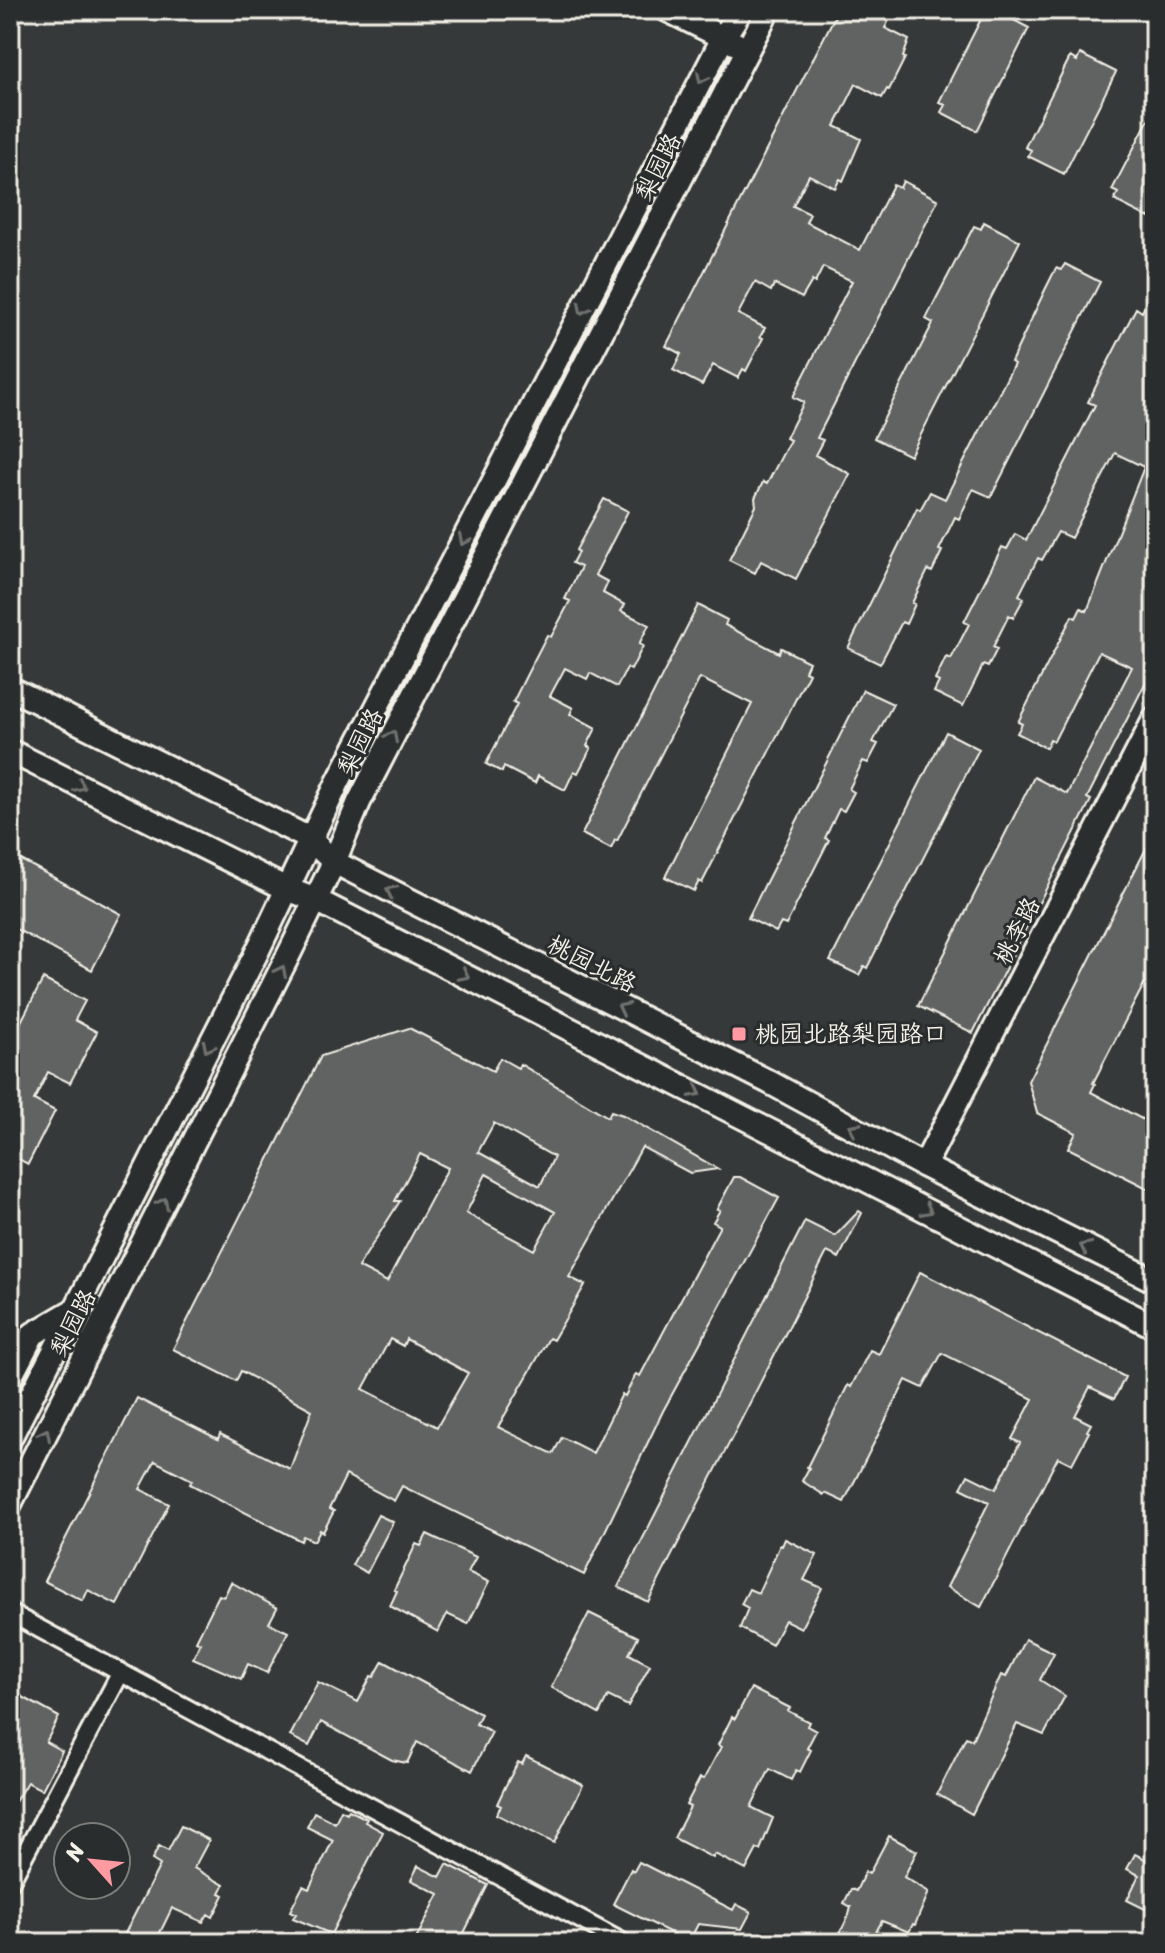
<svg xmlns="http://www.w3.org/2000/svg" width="1165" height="1953" font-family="Sriracha,'LXGW WenKai TC',sans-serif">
<rect width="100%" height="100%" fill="#363939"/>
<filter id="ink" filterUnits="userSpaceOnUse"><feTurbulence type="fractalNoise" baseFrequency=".0125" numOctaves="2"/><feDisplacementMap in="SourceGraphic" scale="16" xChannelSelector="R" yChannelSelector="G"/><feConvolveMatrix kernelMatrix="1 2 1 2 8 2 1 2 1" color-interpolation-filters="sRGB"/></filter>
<g filter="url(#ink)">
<!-- building -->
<path fill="#616362" stroke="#f4f1e8" stroke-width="2" fill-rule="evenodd" d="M 838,10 L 894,10 L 885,28 L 909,40 L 903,57 L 905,58 L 889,90 L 887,89 L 882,98 L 856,84 L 835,126 L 861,139 L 843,181 L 840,179 L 835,188 L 809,175 L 793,206 L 810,214 L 806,222 L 860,250 L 893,185 L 900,188 L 903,181 L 938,200 L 817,438 L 823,440 L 815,455 L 850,474 L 796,579 L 761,561 L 755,573 L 729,560 L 756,506 L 755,498 L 763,482 L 767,484 L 790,440 L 786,438 L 804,402 L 793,397 L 852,281 L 823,267 L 815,283 L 812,281 L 802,298 L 774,284 L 771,291 L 755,282 L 738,314 L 765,328 L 760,337 L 763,338 L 746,371 L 743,369 L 738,378 L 713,365 L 702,385 L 673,370 L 681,354 L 666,346 Z
M 994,10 L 1029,28 L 977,131 L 941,112 L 945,105 L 939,102 L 984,13 L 990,16 Z
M 1080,54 L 1116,72 L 1064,174 L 1028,156 L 1031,150 L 1025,147 L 1070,57 L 1077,61 Z
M 1155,107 L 1155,206 L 1149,218 L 1114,200 L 1118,193 L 1112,190 Z
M 984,222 L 1020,241 L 910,456 L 874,438 L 933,323 L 926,319 L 937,297 L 974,226 L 981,229 Z
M 1065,264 L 1100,282 L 991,497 L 973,489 L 959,519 L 955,517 L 939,550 L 942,551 L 932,572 L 928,570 L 912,603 L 915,604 L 906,624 L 902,622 L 880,664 L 848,648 L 917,508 L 920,510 L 930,492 L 945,499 L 1014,364 L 1011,362 L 1045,290 L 1056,268 L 1061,270 Z
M 1155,286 L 1155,664 L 1087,798 L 1091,800 L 973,1033 L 918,1006 L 1034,777 L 1067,794 L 1132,667 L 1099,652 L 1054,741 L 1050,739 L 1046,748 L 1017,733 L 1022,724 L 1018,722 L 1072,616 L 1076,618 L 1081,608 L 1087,611 L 1144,467 L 1115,453 L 1071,538 L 1058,532 L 1042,560 L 1038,558 L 1019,595 L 1024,598 L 1013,618 L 1009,615 L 993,647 L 997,649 L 988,667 L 983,665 L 963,706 L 934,692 L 939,682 L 935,680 L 946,657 L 951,659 L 969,624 L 964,622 L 1002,547 L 1007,549 L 1015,534 L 1026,540 L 1095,405 L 1088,402 L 1106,366 L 1136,308 L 1142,312 Z
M 604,499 L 628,511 L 595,575 L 608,582 L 603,593 L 625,605 L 621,611 L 649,625 L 639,644 L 643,646 L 631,670 L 627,668 L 617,687 L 590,673 L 587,679 L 565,668 L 550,696 L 573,708 L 570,714 L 596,728 L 587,746 L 591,748 L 578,773 L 574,771 L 565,790 L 538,776 L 535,783 L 504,767 L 502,772 L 486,764 L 517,704 L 513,702 L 528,672 L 547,635 L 551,637 L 570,601 L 565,599 L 581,567 L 572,563 L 578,552 L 576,550 Z
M 698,605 L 727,620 L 725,625 L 779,653 L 781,648 L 809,662 L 805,671 L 809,673 L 702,883 L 699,881 L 694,891 L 665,877 L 752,704 L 700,678 L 617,841 L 615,840 L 611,849 L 582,834 Z
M 863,690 L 893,704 L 873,742 L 878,744 L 868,763 L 863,761 L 849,789 L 854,792 L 844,811 L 839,809 L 825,838 L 829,840 L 786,925 L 781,923 L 776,932 L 748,918 Z
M 946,732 L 979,749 L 867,968 L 864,966 L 859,975 L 830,961 Z
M 1155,831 L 1155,963 L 1093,1083 L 1095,1084 L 1091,1092 L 1155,1126 L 1155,1192 L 1068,1148 L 1076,1133 L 1037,1113 L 1028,1081 Z
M 10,854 L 121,914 L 92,970 L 10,926 Z
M 43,979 L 85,1001 L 75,1020 L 97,1032 L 70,1083 L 48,1072 L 34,1100 L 55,1111 L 28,1164 L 10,1154 L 10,1043 Z
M 409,1028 L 493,1071 L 500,1058 L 518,1068 L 520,1064 L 608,1117 L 611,1111 L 623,1115 L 718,1169 L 690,1173 L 642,1147 L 569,1277 L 585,1285 L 553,1340 L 549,1338 L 498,1427 L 553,1454 L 562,1437 L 593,1453 L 622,1394 L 625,1396 L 636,1374 L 640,1376 L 720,1226 L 713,1222 L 720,1210 L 717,1209 L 734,1177 L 740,1177 L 779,1198 L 663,1411 L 584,1575 L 402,1486 L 394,1501 L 346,1475 L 329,1509 L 334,1511 L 323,1532 L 320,1530 L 314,1541 L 303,1536 L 301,1541 L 190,1484 L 192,1480 L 155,1461 L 140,1489 L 169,1504 L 117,1605 L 88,1590 L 83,1601 L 44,1581 L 137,1398 L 218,1439 L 220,1434 L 290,1469 L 312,1410 L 241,1371 L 236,1381 L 173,1349 L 321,1056 ZM 494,1123 L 554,1157 L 540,1186 L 478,1152 ZM 420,1154 L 448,1168 L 387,1282 L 358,1267 L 400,1201 L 395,1201 ZM 486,1174 L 555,1212 L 534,1250 L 466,1213 ZM 390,1339 L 403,1346 L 406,1339 L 468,1373 L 437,1427 L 363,1389 Z
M 859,1211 L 862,1213 L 839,1258 L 827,1252 L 648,1602 L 618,1587 L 805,1221 L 835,1236 Z
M 920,1272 L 1125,1377 L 1114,1399 L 1090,1387 L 1075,1416 L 1091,1424 L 1087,1431 L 1089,1432 L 1072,1464 L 1058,1457 L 981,1607 L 947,1587 L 989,1502 L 961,1488 L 968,1475 L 996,1489 L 1020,1443 L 1012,1439 L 1033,1399 L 942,1353 L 923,1388 L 906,1380 L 844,1502 L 825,1493 L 824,1495 L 802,1481 L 809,1468 L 807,1467 L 848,1385 L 851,1387 L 870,1350 L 879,1354 Z
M 378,1515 L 393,1522 L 367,1573 L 352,1565 Z
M 427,1534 L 476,1557 L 468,1572 L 489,1582 L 468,1624 L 447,1614 L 438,1632 L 390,1606 L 397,1591 L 394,1590 L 416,1544 L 421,1546 Z
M 785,1539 L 817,1555 L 804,1580 L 822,1588 L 801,1628 L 785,1620 L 772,1645 L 740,1628 L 748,1608 L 741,1604 L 749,1589 L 758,1593 L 780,1545 L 782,1546 Z
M 231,1582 L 277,1608 L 269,1623 L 288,1632 L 267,1673 L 248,1664 L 241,1679 L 193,1658 L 200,1643 L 196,1641 L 219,1595 L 224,1597 Z
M 589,1613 L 638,1637 L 629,1654 L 650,1665 L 628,1706 L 608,1696 L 599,1714 L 551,1687 Z
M 1025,1639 L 1054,1653 L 1040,1680 L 1065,1696 L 1044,1735 L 1017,1724 L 972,1814 L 937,1794 L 966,1737 L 972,1740 L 1001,1675 L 1006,1677 Z
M 383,1661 L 481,1714 L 476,1724 L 492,1732 L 472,1771 L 417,1742 L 407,1763 L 392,1760 L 321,1722 L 309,1746 L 290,1736 L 318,1682 L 358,1702 L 371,1676 L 374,1677 Z
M 751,1688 L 790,1708 L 788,1711 L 809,1722 L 807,1726 L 816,1731 L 807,1748 L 811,1750 L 800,1772 L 796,1770 L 791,1780 L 770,1769 L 751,1807 L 773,1818 L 760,1850 L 757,1849 L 746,1870 L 715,1854 L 713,1858 L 674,1838 L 690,1807 L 686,1805 L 700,1778 L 704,1779 L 721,1747 L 718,1745 L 732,1717 L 735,1719 Z
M 10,1690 L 59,1717 L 46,1742 L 62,1751 L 42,1790 L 27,1782 L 10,1810 Z
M 526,1756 L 583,1785 L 554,1843 L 496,1814 L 501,1806 L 497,1804 L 505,1787 L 518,1762 L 522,1764 Z
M 341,1810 L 347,1813 L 349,1810 L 367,1819 L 365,1822 L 383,1832 L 331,1934 L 293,1918 L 296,1914 L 290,1911 L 303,1886 L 309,1889 L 333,1840 L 307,1827 L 314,1812 L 335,1823 Z
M 181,1826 L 209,1840 L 194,1868 L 224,1885 L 220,1893 L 224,1895 L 213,1917 L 208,1914 L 203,1922 L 172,1908 L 155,1943 L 120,1943 L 160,1865 L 152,1860 L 159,1846 L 168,1851 Z
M 889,1836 L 917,1851 L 904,1877 L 929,1892 L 915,1925 L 913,1924 L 909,1932 L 882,1921 L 870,1943 L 835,1943 L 849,1915 L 851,1907 L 844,1903 L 851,1889 L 856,1891 L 865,1872 L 869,1874 Z
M 1155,1845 L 1155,1914 L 1127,1900 L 1139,1875 L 1127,1869 L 1135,1854 L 1147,1860 Z
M 639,1862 L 733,1910 L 736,1904 L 751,1912 L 742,1929 L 698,1924 L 689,1942 L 613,1904 L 631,1869 L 634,1871 Z
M 447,1864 L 488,1885 L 459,1943 L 414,1943 L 439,1894 L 411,1880 L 418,1866 L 440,1877 Z"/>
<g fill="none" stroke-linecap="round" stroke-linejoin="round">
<!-- street casing -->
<g stroke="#f4f1e8" stroke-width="22">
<path id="street" d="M 10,1613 L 624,1943
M 10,1882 L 121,1672"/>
</g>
<!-- secondary casing -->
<g stroke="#f4f1e8" stroke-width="28">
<path id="secondary" d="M 667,10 L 736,44
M 10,688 L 310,839 L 334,862 L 769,1082 L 924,1166 L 1155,1281
M 10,751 L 287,889 L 316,900 L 1155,1327
M 924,1166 L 1155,718
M 10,1378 L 33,1334 L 74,1310
M 10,1438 L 258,950 L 338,782 L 723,38 L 741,10
M 10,1504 L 290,952 L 334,862 L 359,802 L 768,10"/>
</g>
<!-- street -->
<use href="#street" stroke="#2a2d2e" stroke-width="16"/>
<!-- secondary -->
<use href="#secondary" stroke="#2a2d2e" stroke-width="22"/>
</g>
<!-- one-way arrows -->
<defs><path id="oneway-chevron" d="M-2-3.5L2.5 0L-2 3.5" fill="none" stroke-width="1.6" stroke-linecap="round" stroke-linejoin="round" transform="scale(2)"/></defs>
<g stroke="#71726f">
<use href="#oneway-chevron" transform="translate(702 78) rotate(117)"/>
<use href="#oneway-chevron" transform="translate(583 309) rotate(117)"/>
<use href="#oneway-chevron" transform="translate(464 540) rotate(117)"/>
<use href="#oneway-chevron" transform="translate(392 736) rotate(-63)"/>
<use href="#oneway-chevron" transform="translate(80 786) rotate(27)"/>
<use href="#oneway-chevron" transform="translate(391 891) rotate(-153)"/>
<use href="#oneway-chevron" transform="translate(281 971) rotate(-63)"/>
<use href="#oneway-chevron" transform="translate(464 975) rotate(27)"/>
<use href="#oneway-chevron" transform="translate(623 1008) rotate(-153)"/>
<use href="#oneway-chevron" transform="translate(208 1047) rotate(117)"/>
<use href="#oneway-chevron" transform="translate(696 1092) rotate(27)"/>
<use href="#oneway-chevron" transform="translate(854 1128) rotate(-151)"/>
<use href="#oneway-chevron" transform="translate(163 1203) rotate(-63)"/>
<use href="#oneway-chevron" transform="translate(927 1210) rotate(27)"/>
<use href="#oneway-chevron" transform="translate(1085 1247) rotate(-154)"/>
<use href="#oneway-chevron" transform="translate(45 1434) rotate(-63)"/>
</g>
</g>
<!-- markers -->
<rect fill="#ff9aa2" stroke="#2a2d2e" stroke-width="3" x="731" y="1026" width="16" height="16" rx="4"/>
<g text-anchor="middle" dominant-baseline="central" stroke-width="6" stroke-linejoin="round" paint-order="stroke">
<!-- street labels -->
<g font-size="24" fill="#f4f1e8" stroke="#2a2d2e">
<text transform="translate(658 167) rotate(-63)">梨园路</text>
<text transform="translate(360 742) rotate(-63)">梨园路</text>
<text transform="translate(1017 931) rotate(-63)">桃李路</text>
<text transform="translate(592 964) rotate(27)">桃园北路</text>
<text transform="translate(73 1323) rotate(-63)">梨园路</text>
</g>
<!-- poi labels -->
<g font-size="24" fill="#f4f1e8" stroke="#2a2d2e" text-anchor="start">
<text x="755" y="1034">桃园北路梨园路口</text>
</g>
</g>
<!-- margin -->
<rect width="1165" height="1953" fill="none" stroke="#2a2d2e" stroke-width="40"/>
<rect x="20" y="20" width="1125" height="1913" fill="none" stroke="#f4f1e8" stroke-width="3" filter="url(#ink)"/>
<!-- north arrow -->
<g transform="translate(92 1861) rotate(297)"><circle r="38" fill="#2a2d2e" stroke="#7b7b78" stroke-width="2"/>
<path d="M0-6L14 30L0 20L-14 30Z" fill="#ff9aa2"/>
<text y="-12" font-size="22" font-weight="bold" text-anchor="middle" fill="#f4f1e8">N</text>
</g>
</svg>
